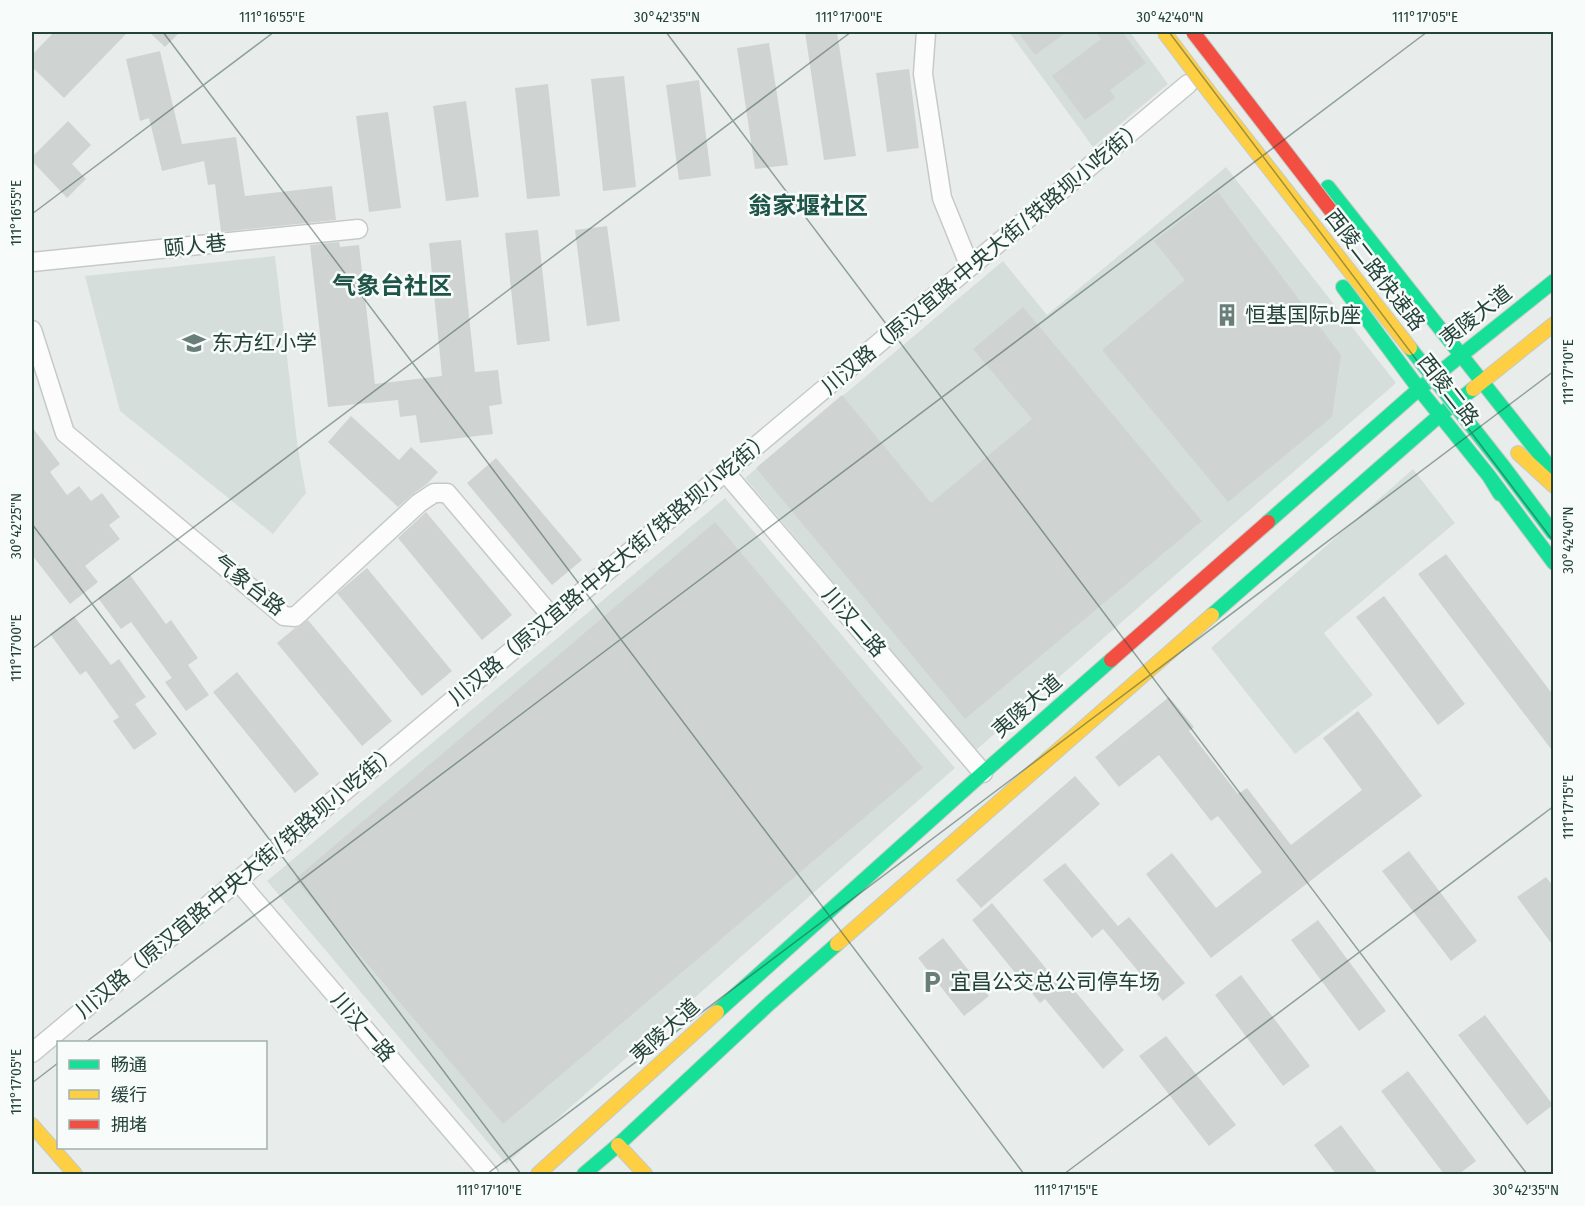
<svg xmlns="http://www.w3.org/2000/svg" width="1585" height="1206" font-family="'Fira Sans Condensed','Noto Sans SC',sans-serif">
<rect width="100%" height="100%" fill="#e8edeb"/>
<!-- built -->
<path fill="#d6dedb" d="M 1009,32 L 1130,32 L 1168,84 L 1093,147 Z
M 1226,167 L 1396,383 L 1230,527 L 976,750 L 745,478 L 1003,261 L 1047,315 Z
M 275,256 L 298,449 L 306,493 L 273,534 L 120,411 L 85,276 Z
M 1413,469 L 1455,523 L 1324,633 L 1373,695 L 1295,754 L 1211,648 Z
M 725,498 L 955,768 L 506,1164 L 267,881 Z"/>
<!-- building -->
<path fill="#cfd4d2" d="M 54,32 L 128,32 L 64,98 L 32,67 L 32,55 Z
M 149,32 L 180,32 L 165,47 Z
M 805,32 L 837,32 L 856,156 L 824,160 Z
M 1018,32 L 1067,32 L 1035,55 Z
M 1096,32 L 1122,32 L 1146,63 L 1110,90 L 1115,98 L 1085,120 L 1052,76 L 1101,39 Z
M 769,43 L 788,165 L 755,169 L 737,48 Z
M 160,51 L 182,144 L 236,137 L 245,196 L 332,186 L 336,220 L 221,232 L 215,184 L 208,185 L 204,161 L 162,171 L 149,118 L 140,121 L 126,59 Z
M 909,69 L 919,148 L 887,152 L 876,73 Z
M 624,76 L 636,187 L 603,191 L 591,79 Z
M 699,80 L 711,176 L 679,180 L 666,85 Z
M 548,84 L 560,196 L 527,199 L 515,88 Z
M 466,101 L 479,197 L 446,201 L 433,106 Z
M 388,112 L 401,208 L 369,212 L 356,116 Z
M 68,121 L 91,145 L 72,164 L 86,179 L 67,198 L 32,161 L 32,157 Z
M 1218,192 L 1341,355 L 1332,417 L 1228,502 L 1102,350 L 1185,280 L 1154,241 Z
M 607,226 L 620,321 L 587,326 L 575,230 Z
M 538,230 L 550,341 L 517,345 L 505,233 Z
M 461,240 L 475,372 L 498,370 L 502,404 L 489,406 L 493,434 L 420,443 L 416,415 L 400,417 L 398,400 L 328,407 L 310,245 L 339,242 L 340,247 L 359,245 L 375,384 L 442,376 L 429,243 Z
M 1023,307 L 1202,521 L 965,719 L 756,468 L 842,395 L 931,503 L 1032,419 L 973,349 Z
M 351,416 L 399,460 L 411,447 L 438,472 L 428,483 L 413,494 L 398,507 L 328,442 Z
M 32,427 L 60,464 L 50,472 L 67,495 L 79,486 L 91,501 L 102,493 L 120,517 L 109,525 L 120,539 L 85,566 L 98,582 L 70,604 L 32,555 Z
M 496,458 L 582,560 L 552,585 L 467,483 Z
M 426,512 L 512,615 L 482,640 L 398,538 Z
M 715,522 L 923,768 L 503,1124 L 295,879 Z
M 1446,554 L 1554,696 L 1554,753 L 1418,574 Z
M 367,568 L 452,671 L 422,696 L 337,593 Z
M 130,575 L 166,624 L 171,620 L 198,658 L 188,665 L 209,695 L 186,711 L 165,682 L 172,678 L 131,622 L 121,629 L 98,598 Z
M 1384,596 L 1465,704 L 1438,725 L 1356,617 Z
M 74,616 L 111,665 L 119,659 L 146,697 L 135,704 L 157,734 L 134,750 L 113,721 L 119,717 L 86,671 L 80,675 L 50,634 Z
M 308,620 L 392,721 L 362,746 L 277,643 L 295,628 L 299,627 Z
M 237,672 L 319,774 L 295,793 L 213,692 Z
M 1169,697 L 1194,727 L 1189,731 L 1238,794 L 1247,788 L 1291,845 L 1362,790 L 1323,738 L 1358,711 L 1422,796 L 1327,868 L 1211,958 L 1146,874 L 1172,853 L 1216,908 L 1262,872 L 1218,816 L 1211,821 L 1159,755 L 1119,787 L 1095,757 Z
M 1075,776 L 1100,804 L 981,908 L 956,880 Z
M 1409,851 L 1477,941 L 1451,961 L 1382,871 Z
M 1065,863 L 1118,926 L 1129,917 L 1185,983 L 1163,1001 L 1103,929 L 1092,938 L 1043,880 Z
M 1546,877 L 1554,887 L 1554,947 L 1517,897 Z
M 992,903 L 1063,989 L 1069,984 L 1124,1050 L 1103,1069 L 1045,999 L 1040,1003 L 972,920 Z
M 1318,920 L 1386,1011 L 1359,1031 L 1291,940 Z
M 943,938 L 989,996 L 964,1016 L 918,958 Z
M 1241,975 L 1310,1066 L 1283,1086 L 1215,995 Z
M 1485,1015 L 1553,1105 L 1527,1125 L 1458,1035 Z
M 1166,1036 L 1236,1125 L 1209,1146 L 1139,1056 Z
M 1408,1071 L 1476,1161 L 1459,1174 L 1444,1174 L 1381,1091 Z
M 1341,1125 L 1378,1174 L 1336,1174 L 1314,1145 Z"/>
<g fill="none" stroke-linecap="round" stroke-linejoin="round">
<!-- street casing -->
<g stroke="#c5cac8" stroke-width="21">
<path id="street" d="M 926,32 L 923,74 L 942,198 L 970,267
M 32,262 L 358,229
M 32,330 L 65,433 L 284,616 L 295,617 L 419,503 L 434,493 L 447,493 L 552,617
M 725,472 L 983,773
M 237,880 L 489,1174
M 32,1053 L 1188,84"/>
</g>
<!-- fast casing -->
<g stroke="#c3cbc8" stroke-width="16">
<path id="fast" d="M 1328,187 L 1552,470
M 1343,287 L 1419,389 L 1489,476 L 1500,494
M 1489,476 L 1554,563
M 1268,522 L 1419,389 L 1554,281
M 1212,615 L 1440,415 L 1473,389
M 717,1012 L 983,773 L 1111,660
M 584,1174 L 618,1145 L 770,1003 L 837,944"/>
</g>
<!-- slow casing -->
<g stroke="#c3cbc8" stroke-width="16">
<path id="slow" d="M 1473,389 L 1554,324
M 1518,453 L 1554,486
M 837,944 L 1212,615
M 32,1125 L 75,1174
M 618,1145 L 645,1174
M 538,1174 L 717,1012"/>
</g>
<!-- jam casing -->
<g stroke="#c3cbc8" stroke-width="16">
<path id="jam" d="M 1111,660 L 1268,522"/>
</g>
<!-- street -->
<use href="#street" stroke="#fcfcfc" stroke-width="18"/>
<!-- fast -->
<use href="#fast" stroke="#16e098" stroke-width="14"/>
<!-- slow -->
<use href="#slow" stroke="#ffcf43" stroke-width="14"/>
<!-- jam -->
<use href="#jam" stroke="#f24e42" stroke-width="14"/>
<!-- fast-bridge casing -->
<g stroke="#c3ccc9" stroke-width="16" stroke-linecap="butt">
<path id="fast-bridge" d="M 1410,348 L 1503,466 L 1554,534"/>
</g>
<!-- slow-bridge casing -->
<g stroke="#c3ccc9" stroke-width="16" stroke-linecap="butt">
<path id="slow-bridge" d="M 1164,32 L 1210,93 L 1410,348"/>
</g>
<!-- jam-bridge casing -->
<g stroke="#c3ccc9" stroke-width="16" stroke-linecap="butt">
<path id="jam-bridge" d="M 1193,32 L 1335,216"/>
</g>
<!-- fast-bridge -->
<use href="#fast-bridge" stroke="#16e098" stroke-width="14"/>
<!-- slow-bridge -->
<use href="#slow-bridge" stroke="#ffcf43" stroke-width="14"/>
<!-- jam-bridge -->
<use href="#jam-bridge" stroke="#f24e42" stroke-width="14"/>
</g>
<!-- ticks -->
<path fill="none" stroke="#24423a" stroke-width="1.5" stroke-opacity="0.45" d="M 163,32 L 1024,1174M 666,32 L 1527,1174M 1169,32 L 1554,542M 32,214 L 274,32M 32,524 L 521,1174M 32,649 L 851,32M 86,1042 L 1427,32M 32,1083 L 58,1063M 487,1174 L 1554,371M 1064,1174 L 1554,806"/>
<!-- icons -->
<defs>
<g id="building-bare" transform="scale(1.8)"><path d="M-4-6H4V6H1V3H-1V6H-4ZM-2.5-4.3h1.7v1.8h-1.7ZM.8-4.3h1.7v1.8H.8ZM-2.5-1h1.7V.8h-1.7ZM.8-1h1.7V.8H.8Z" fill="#697e78" stroke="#f7fbf9" stroke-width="2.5" paint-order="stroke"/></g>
<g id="school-bare" transform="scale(1.8)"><path d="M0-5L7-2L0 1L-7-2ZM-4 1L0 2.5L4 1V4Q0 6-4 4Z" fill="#697e78" stroke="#f7fbf9" stroke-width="2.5" paint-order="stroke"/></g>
<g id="parking-bare" transform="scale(1.8)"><path d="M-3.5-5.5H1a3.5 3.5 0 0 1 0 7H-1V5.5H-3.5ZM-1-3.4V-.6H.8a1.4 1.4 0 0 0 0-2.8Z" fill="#697e78" stroke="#f7fbf9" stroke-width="2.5" paint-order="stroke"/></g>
</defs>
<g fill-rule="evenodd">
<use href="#building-bare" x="1227" y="315"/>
<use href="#school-bare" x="194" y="343"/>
<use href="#parking-bare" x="932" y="982"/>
</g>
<g text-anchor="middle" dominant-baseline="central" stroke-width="5" stroke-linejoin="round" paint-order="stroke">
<!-- street labels -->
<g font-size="21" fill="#24423a" stroke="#f7fbf9">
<text transform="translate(195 246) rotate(-6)">颐人巷</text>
<text transform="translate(983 257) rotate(-40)">川汉路（原汉宜路·中央大街/铁路坝小吃街）</text>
<text transform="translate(1375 270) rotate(52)">西陵二路快速路</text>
<text transform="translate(1476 316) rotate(-38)">夷陵大道</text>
<text transform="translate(1448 390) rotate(52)">西陵二路</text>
<text transform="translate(610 568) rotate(-40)">川汉路（原汉宜路·中央大街/铁路坝小吃街）</text>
<text transform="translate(249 585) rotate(38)">气象台路</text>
<text transform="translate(854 622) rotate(49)">川汉二路</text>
<text transform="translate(1027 706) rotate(-41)">夷陵大道</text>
<text transform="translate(237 881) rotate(-40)">川汉路（原汉宜路·中央大街/铁路坝小吃街）</text>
<text transform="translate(363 1027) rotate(49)">川汉一路</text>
<text transform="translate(665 1031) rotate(-42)">夷陵大道</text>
</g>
<!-- poi labels -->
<g font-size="21" fill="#24423a" stroke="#f7fbf9" text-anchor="start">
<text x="1245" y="315">恒基国际b座</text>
<text x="212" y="343">东方红小学</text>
<text x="950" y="982">宜昌公交总公司停车场</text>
</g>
<!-- quarter labels -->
<g font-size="24" font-weight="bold" fill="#1f5548" stroke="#f7fbf9">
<text x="808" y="206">翁家堰社区</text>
<text x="392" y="286">气象台社区</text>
</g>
</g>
<!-- border -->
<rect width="1585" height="1206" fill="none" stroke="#f7fbf9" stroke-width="66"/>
<!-- legend -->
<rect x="57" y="1041" width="210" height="108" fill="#f7fbf9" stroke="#a3b1ad" stroke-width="1.5"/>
<rect x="69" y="1060" width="30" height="9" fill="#16e098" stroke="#a3b1ad" stroke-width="1.5"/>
<text x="111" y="1071" font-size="18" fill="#24423a">畅通</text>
<rect x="69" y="1090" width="30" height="9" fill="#ffcf43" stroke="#a3b1ad" stroke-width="1.5"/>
<text x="111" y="1101" font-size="18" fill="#24423a">缓行</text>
<rect x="69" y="1120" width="30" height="9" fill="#f24e42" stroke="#a3b1ad" stroke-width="1.5"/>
<text x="111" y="1131" font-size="18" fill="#24423a">拥堵</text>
<rect x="33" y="33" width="1519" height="1140" fill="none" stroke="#24423a" stroke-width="2"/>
<g font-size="15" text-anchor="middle" fill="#24423a">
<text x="272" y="22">111°16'55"E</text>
<text x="667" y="22">30°42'35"N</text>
<text x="849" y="22">111°17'00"E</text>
<text x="1170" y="22">30°42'40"N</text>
<text x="1425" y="22">111°17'05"E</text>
<text transform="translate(16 213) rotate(-90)" y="5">111°16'55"E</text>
<text transform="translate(1568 372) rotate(-90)" y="5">111°17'10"E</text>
<text transform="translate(16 526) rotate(-90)" y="5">30°42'25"N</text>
<text transform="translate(1568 540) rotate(-90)" y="5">30°42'40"N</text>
<text transform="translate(16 648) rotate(-90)" y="5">111°17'00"E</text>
<text transform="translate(1568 807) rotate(-90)" y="5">111°17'15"E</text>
<text transform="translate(16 1082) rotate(-90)" y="5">111°17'05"E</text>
<text x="489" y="1195">111°17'10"E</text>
<text x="1066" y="1195">111°17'15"E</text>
<text x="1526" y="1195">30°42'35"N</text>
</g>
</svg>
